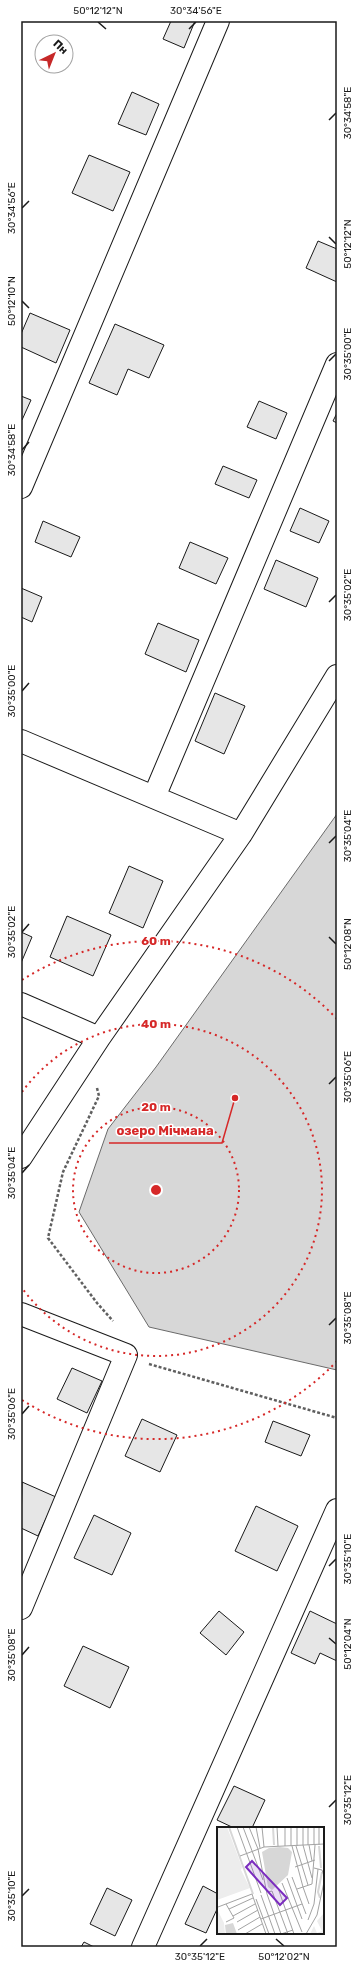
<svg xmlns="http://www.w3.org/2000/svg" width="358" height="1968" font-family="Rubik,sans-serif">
<rect width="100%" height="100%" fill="#fff"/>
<!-- water -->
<path fill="#d7d7d7" stroke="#6a6a6a" d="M 337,814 L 337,1370 L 149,1327 L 79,1212 L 108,1129 L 156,1067 Z"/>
<!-- building -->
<path fill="#e6e6e6" stroke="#1a1a1a" d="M 171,21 L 195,21 L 184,48 L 163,39 Z
M 132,92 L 159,104 L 146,135 L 118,124 Z
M 89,155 L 130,172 L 113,211 L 72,193 Z
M 318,241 L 337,249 L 337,282 L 306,268 Z
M 30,313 L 70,330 L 56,363 L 21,347 L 21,334 Z
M 115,324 L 164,345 L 149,378 L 128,369 L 117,395 L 89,383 Z
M 21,396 L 31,400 L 22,420 L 21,420 Z
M 259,401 L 287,413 L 276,439 L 247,427 Z
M 337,413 L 337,423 L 333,421 Z
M 223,466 L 257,480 L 249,498 L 215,484 Z
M 300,508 L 329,521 L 319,543 L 290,531 Z
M 43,521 L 80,537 L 71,557 L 35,542 Z
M 190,542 L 228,558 L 216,584 L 179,568 Z
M 276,560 L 318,578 L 306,607 L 264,589 Z
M 21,588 L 42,597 L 32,622 L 21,617 Z
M 158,623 L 199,640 L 186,672 L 145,654 Z
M 215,693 L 245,706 L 224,754 L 195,741 Z
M 129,866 L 163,881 L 143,928 L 109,913 Z
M 67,916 L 111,935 L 93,976 L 50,957 Z
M 21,932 L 32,937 L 21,963 Z
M 72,1368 L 102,1381 L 87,1413 L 57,1399 Z
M 142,1419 L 177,1435 L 160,1472 L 125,1456 Z
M 273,1421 L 310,1435 L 301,1456 L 265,1442 Z
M 22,1482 L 56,1497 L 38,1536 L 21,1528 Z
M 256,1506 L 298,1526 L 277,1571 L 235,1551 Z
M 94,1515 L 131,1533 L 112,1575 L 74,1558 Z
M 219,1611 L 244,1632 L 226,1655 L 200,1633 Z
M 310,1611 L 337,1624 L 337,1661 L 320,1653 L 315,1664 L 291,1653 Z
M 83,1646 L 129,1667 L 110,1708 L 64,1686 Z
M 234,1786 L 265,1800 L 252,1828 L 234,1828 L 217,1820 Z
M 203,1886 L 218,1894 L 218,1907 L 206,1933 L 185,1924 Z
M 107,1888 L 132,1900 L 115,1936 L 90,1924 Z
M 84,1942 L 94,1947 L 81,1947 Z"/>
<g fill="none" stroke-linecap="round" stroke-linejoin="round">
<!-- minor casing -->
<g stroke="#1a1a1a" stroke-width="24">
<path id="minor" d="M 21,487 L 218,21
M 21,741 L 241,834
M 154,797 L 337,364
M 21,1004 L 99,1038
M 21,1157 L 99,1038 L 241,834 L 337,676
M 21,1314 L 126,1355 L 21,1608
M 143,1947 L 337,1510"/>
</g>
<!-- path -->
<path stroke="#5f5f5f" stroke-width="2.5" stroke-dasharray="3 2" stroke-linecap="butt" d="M 97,1088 L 99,1096 L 63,1172 L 48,1238 L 97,1303 L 113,1321
M 149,1364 L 337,1418"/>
<!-- minor -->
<use href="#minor" stroke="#fff" stroke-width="22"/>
</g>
<!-- ticks -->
<path fill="none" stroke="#1a1a1a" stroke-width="1.5" d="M 98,22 L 106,29M 189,29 L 196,22M 329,120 L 336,113M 22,208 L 29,201M 329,237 L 336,244M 22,301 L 29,308M 329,361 L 336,354M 22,450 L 29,442M 329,602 L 336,595M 22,691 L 29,683M 329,843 L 336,836M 22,932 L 29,924M 329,937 L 336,944M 329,1084 L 336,1077M 22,1173 L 29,1165M 329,1325 L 336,1318M 22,1414 L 29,1406M 329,1566 L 336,1559M 329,1638 L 336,1644M 22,1655 L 29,1647M 329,1807 L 336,1800M 22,1896 L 29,1889M 276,1939 L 284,1946M 200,1946 L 207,1939"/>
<!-- distance rings -->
<g fill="none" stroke="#d62828" stroke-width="2" stroke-dasharray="2 4">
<circle cx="156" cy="1190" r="83"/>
<path d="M22 1092A166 166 0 1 1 22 1288"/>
<path d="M337 1361A249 249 0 0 1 22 1400M22 980A249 249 0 0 1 337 1019"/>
</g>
<!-- overview -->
<g transform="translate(217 1827)">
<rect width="107" height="107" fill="#fff"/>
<path d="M 0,0 L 10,0 L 25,40 L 24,43 L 33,61 L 0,73 ZM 0,82 L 7,96 L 8,107 L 0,107 ZM 107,86 L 107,107 L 93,107 L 97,99 L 100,106 L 105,104 L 100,94 Z" fill="#ededed"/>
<path d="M 63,20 L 71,21 L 75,25 L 71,48 L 55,63 L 51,60 L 45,25 L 52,21 ZM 16,96 L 20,107 L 9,107 L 8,98 Z" fill="#d7d7d7"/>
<path fill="none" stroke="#d7d7d7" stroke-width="2" d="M 12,0 L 36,67M 56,0 L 57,18M 102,19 L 104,41M 103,71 L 101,65 L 105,45"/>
<path fill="none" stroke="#a3a3a3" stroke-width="1" d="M 20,0 L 44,66M 26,0 L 46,53M 32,0 L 41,22M 39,0 L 43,21M 45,0 L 47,20M 60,0 L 61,19M 68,0 L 68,19M 86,0 L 86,18 L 95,51M 91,0 L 91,18M 97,0 L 97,18M 102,0 L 102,18M 92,18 L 95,34M 74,19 L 74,0M 75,19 L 86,60M 79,19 L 91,58M 80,19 L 80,0M 41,22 L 50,67 L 64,107M 23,29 L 47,20 L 107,17M 78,40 L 98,33M 97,41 L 105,43 L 107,49M 75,50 L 89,87M 70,51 L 85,92M 65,56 L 85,105M 86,60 L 92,77M 61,61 L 77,107M 80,62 L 95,57 L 98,18M 51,65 L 55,64 L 71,107M 44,68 L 58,107M 39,72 L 52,107M 1,80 L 35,67 L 49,107M 12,82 L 36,71M 16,89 L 38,77M 44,92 L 85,77M 91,93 L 97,77 L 101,42M 9,95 L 17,91 L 9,77M 20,95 L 41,83M 21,103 L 43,90M 28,107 L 45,97M 64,107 L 76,103M 89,107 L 100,88 L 107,55"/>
<path fill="#7b2cbf" fill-opacity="0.15" stroke="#7b2cbf" stroke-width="2" d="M 35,34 L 70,71 L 63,78 L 29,40 Z"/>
<rect width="107" height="107" fill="none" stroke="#1a1a1a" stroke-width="2"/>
</g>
<circle cx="156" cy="1190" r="6" fill="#d62828" stroke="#fff" stroke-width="2"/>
<g font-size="12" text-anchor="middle" font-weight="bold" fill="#d62828" stroke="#fff" stroke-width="3" stroke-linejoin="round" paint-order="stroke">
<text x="156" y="945">60 m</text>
<text x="156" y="1028">40 m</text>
<text x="156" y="1111">20 m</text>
</g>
<!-- callouts -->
<path fill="none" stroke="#d62828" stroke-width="1.5" d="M235 1098L222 1143H109"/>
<circle fill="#d62828" stroke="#fff" stroke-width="1.5" cx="235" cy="1098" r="4"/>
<g font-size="13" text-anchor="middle" font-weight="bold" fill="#d62828" stroke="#fff" stroke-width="3" stroke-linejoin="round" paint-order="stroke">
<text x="165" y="1135">озеро Мічмана</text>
</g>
<!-- border -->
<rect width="358" height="1968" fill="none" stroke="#ffffff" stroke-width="44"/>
<!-- north arrow -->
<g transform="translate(54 54) rotate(43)"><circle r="19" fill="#ffffff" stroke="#a3a3a3"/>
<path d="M0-3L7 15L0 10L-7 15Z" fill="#c62828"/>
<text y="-6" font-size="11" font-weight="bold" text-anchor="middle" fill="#1a1a1a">Пн</text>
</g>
<rect x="22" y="22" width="314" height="1924" fill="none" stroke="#1a1a1a" stroke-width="1.5"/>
<g font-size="10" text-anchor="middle" fill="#1a1a1a">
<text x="98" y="14">50°12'12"N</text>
<text x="196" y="14">30°34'56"E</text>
<text transform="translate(347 113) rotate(-90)" y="4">30°34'58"E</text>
<text transform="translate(11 208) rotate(-90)" y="4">30°34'56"E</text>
<text transform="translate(347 244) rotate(-90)" y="4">50°12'12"N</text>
<text transform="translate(11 301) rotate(-90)" y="4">50°12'10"N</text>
<text transform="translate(347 354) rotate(-90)" y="4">30°35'00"E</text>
<text transform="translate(11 450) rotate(-90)" y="4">30°34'58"E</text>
<text transform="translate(347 595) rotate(-90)" y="4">30°35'02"E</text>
<text transform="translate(11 691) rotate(-90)" y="4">30°35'00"E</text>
<text transform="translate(347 836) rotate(-90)" y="4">30°35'04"E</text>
<text transform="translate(11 932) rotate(-90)" y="4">30°35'02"E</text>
<text transform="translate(347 944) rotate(-90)" y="4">50°12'08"N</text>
<text transform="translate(347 1077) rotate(-90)" y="4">30°35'06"E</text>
<text transform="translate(11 1173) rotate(-90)" y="4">30°35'04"E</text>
<text transform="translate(347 1318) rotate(-90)" y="4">30°35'08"E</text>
<text transform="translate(11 1414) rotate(-90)" y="4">30°35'06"E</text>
<text transform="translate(347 1559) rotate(-90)" y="4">30°35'10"E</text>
<text transform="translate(347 1644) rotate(-90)" y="4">50°12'04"N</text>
<text transform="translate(11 1655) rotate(-90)" y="4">30°35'08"E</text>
<text transform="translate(347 1800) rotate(-90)" y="4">30°35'12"E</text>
<text transform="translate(11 1896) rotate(-90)" y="4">30°35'10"E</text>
<text x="200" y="1960">30°35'12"E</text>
<text x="284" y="1960">50°12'02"N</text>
</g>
</svg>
